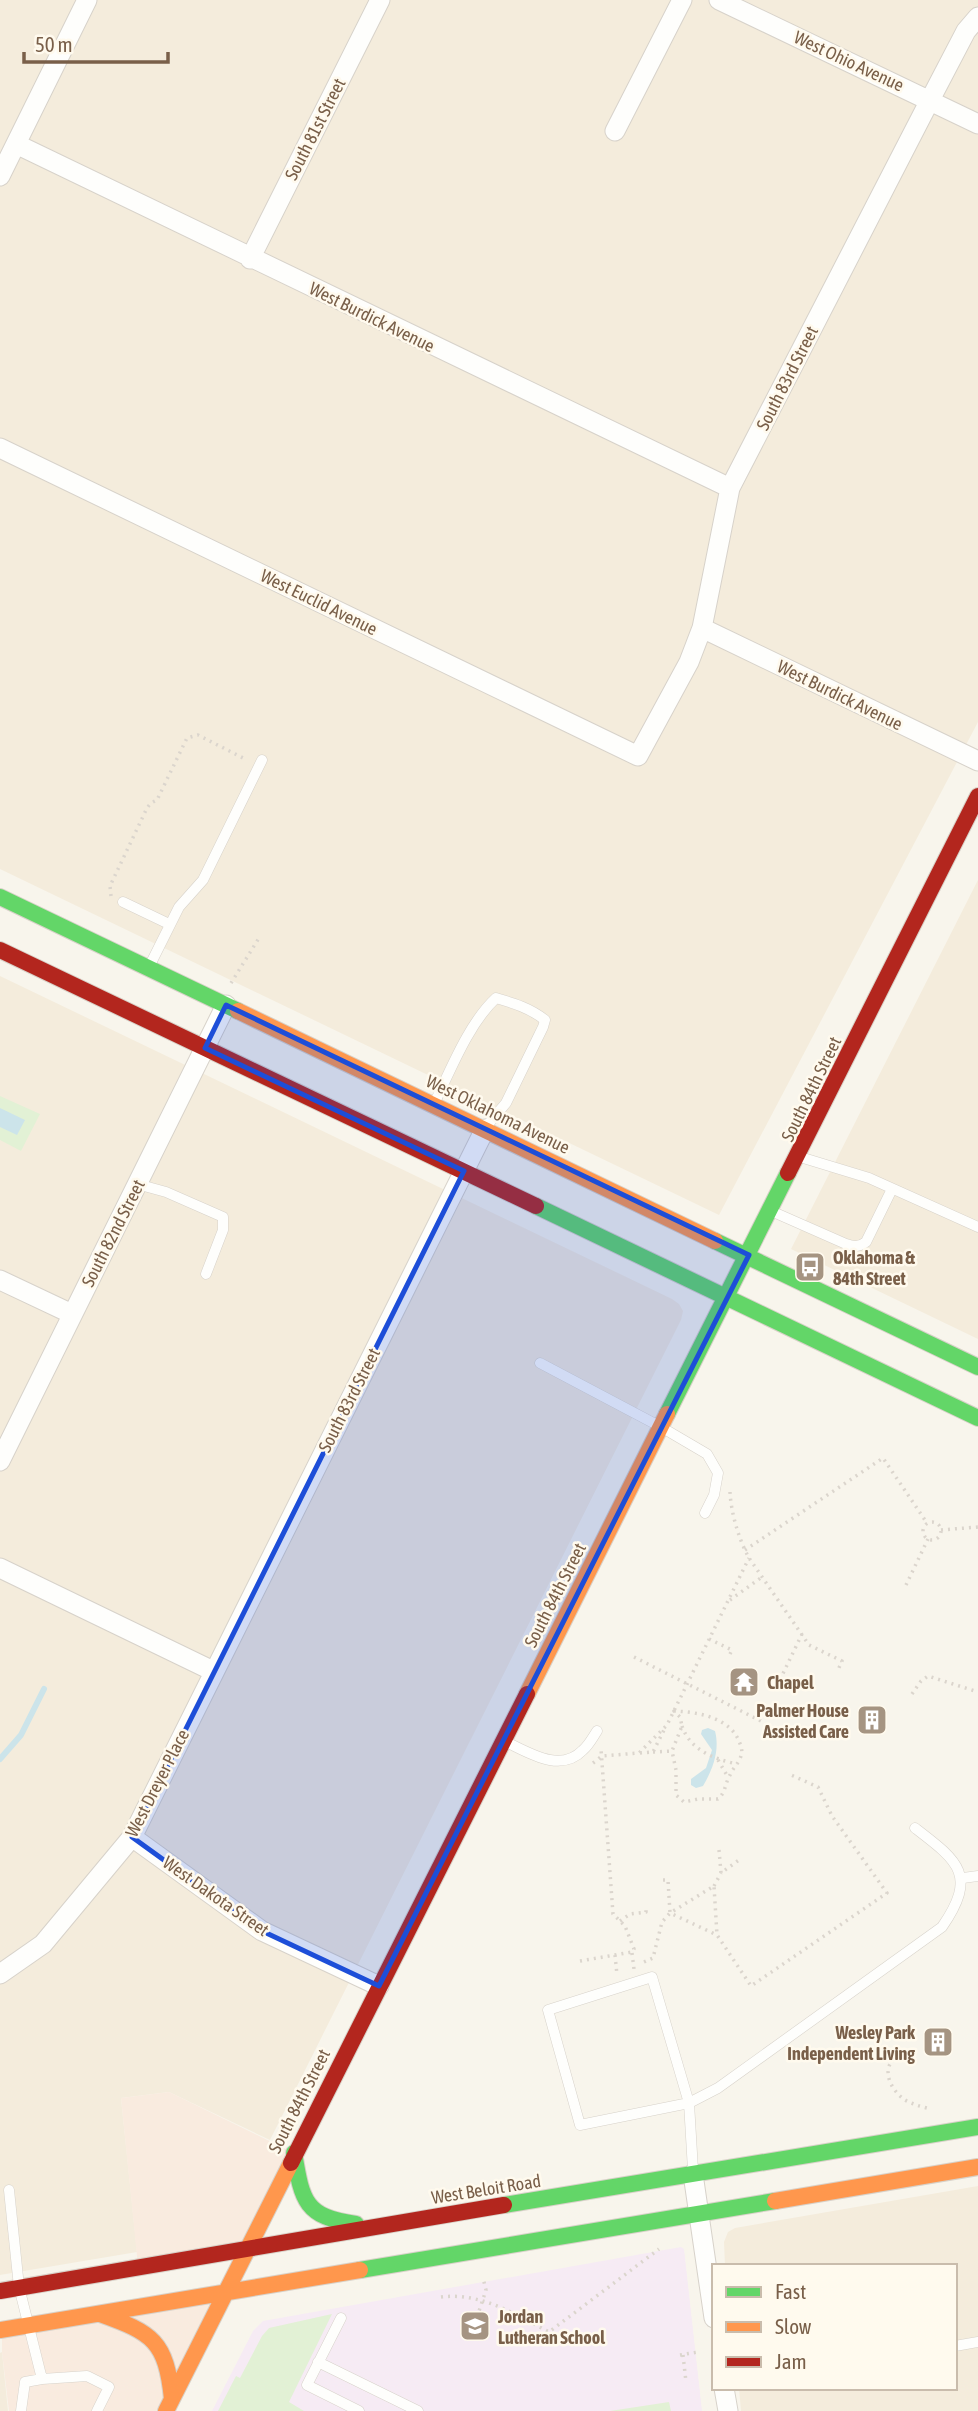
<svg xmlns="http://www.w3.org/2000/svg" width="978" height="2411" font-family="'Asap Condensed',sans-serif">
<rect width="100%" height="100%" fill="#f8f5ec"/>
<!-- residential -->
<path fill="#f4ecdc" d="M 0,0 L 978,0 L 978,722 L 719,1215 L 0,869 Z
M 978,880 L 978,1339 L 791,1249 Z
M 0,976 L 672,1299 L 679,1304 L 683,1311 L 681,1320 L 270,2140 L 169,2092 L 121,2098 L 137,2252 L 0,2275 Z
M 978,2186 L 978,2411 L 741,2411 L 739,2388 L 955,2388 L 955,2266 L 725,2266 L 724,2242 L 728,2232 L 735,2228 Z
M 2,2352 L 8,2411 L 0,2411 L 0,2353 Z"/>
<!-- commercial -->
<path fill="#f9ebdf" d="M 169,2092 L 294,2153 L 247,2248 L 138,2266 L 121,2098 Z
M 225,2291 L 166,2411 L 9,2411 L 2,2352 L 2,2330 Z"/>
<!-- education -->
<path fill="#f6ebf4" d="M 681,2247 L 684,2249 L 702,2411 L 212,2411 L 253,2331 L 263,2321 Z"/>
<!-- green -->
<path fill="#e2f1d5" d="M 0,1096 L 40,1114 L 21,1151 L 0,1140 Z
M 332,2314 L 289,2402 L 304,2411 L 218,2411 L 236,2376 L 240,2378 L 262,2336 L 269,2328 Z
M 669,2402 L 671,2411 L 610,2411 Z"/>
<!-- water -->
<path fill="#cce4ea" d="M 0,1108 L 25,1120 L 17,1135 L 0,1127 Z
M 708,1728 L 715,1731 C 720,1750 713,1769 703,1786 L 696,1788 L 691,1785 L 691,1779 L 706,1768 L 712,1750 L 701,1734 L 702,1730 Z"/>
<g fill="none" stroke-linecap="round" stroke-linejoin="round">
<!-- stream -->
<path stroke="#cce4ea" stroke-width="6" d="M 0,1759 L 21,1735 L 44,1689"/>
<!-- lane casing -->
<g stroke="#d7d2ca" stroke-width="11">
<path id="lane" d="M 123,902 L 169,924
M 149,967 L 179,907 L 203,880 L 262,760
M 435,1102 C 451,1069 469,1023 496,998 C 513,1003 530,1008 545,1020 L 543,1027 L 506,1103 L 485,1128
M 800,1157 L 869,1178 L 978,1227
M 137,1184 L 166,1192 L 223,1217 L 223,1230 L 206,1274
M 771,1211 L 846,1244 C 854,1247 859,1247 866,1242 L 892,1189
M 540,1363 L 661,1427 L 707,1454 L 718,1473 L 714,1495 L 705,1513
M 504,1741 C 528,1752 560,1774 583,1750 C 589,1745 593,1737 597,1731
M 963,1878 L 978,1876
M 693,2170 L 689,2103 L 580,2125 L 548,2010 L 652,1977 L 689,2103 L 718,2088 L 942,1927 C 978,1875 958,1861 915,1828
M 9,2190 L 19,2287 L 42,2379 L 87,2376 L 109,2387 L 97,2411
M 341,2318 L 307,2385 L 359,2411
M 955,2346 L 978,2342
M 318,2362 L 418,2411
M 21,2411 L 25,2382 L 42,2379"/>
</g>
<!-- street casing -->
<g stroke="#d7d2ca" stroke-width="21">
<path id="street" d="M 719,0 L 978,124
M 615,131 L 682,0
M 16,144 L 730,488
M 0,176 L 87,0
M 250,259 L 380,0
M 0,448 L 638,756 L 689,662 L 702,628 L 730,488 L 930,100 L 966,31 L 978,17
M 702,628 L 978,761
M 0,1280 L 72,1314
M 0,1461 L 226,1005
M 0,1568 L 213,1671
M 132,1837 L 262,1931 L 379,1986
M 0,1974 L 43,1944 L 132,1837 L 485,1129
M 693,2174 L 714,2318
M 724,2388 L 728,2411"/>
</g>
<!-- fast casing -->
<g stroke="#d8d1c8" stroke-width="18">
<path id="fast" d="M 0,897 L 238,1011
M 536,1206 L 978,1418
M 715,1241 L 978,1367
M 667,1414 L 788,1173
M 294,2153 C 302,2200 304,2217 356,2224
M 504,2205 L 978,2127
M 360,2270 L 775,2201"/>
</g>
<!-- slow casing -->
<g stroke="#d8d1c8" stroke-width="18">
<path id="slow" d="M 238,1011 L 715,1241
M 527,1694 L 667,1414
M 775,2201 L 978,2167
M 100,2314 C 153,2333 166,2341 172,2399
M 0,2330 L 360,2270
M 166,2411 L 291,2163"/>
</g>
<!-- jam casing -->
<g stroke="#d8d1c8" stroke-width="18">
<path id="jam" d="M 0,950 L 536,1206
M 788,1173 L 978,796
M 291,2163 L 527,1694
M 0,2291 L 504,2205"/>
</g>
<!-- path -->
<path stroke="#dbd5cd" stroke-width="3.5" stroke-dasharray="2 5" stroke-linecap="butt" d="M 111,896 L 110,886 L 147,808 L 151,803 L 157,800 L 187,738 L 198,735 L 247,760
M 231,983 L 259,938
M 730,1492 C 731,1513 739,1540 749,1558 L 809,1645 L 842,1661 L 838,1670
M923 1531a9 9 0 1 1 18 0a9 9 0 1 1-18 0Z
M 941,1530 L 978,1527
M 745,1550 L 883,1458 L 927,1523
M 906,1585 L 928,1539
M 730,1600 L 762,1577
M 709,1639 L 732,1650 L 730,1654
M 634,1657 L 765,1723
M 777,1686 L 802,1634
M 912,1694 L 921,1681 L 928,1676 L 978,1692
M 674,1711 C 697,1712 729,1717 739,1741 C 741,1746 743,1751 741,1756 C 739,1763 733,1768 730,1775 C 725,1783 726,1792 718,1799 L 698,1799 L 684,1802 L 676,1795 L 676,1770 L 672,1751 L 682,1726 L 680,1717 Z
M 682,1726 C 690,1750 714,1759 737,1764
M 653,1752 L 672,1751
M 640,1753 L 653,1752 L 664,1730
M 718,1760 L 728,1777
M 593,1763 L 602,1756 L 639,1753 L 667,1725 L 749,1558
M 719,1850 L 721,1873 L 739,1860
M 663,1880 L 668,1880 L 670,1913 L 717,1935
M 714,1886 L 721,1873
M 620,1921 L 630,1914 L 646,1912 L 646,1909
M 632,1953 L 634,1969
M 615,1955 L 617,1975
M 580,1961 L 632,1952 L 634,1949 L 625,1926 L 613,1914 L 601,1749
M 644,1962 L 653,1958 L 662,1922 L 670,1913 L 714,1886 L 717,1935 L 751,1986 L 887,1893 L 832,1816 L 818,1787 L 791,1775
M 900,2055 C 879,2065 889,2089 905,2100 C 912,2104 919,2106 927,2108 L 928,2111
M 441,2297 C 480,2292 515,2314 549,2332 L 659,2249
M 477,2317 L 486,2290 L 483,2278
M 680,2355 L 698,2352
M 683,2355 L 686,2382"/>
<!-- lane -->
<use href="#lane" stroke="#fefefc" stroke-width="10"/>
<!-- street -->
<use href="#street" stroke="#fefefc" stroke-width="19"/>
<!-- fast -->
<use href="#fast" stroke="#63d668" stroke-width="16"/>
<!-- slow -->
<use href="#slow" stroke="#ff974d" stroke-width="16"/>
<!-- jam -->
<use href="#jam" stroke="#b3261e" stroke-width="16"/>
</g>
<!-- marked area -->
<path fill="#1d4ed8" fill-opacity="0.2" stroke="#1d4ed8" stroke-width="5" stroke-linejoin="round" d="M 226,1005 L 749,1255 L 379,1986 L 262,1931 L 132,1837 L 464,1171 L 205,1048 Z"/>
<!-- icons -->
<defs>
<g id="bus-square" transform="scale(1.575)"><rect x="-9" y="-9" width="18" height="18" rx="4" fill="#a59482" stroke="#fffaee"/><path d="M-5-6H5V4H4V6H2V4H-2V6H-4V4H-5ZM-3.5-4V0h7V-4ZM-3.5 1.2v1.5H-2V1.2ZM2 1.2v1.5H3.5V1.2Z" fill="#fff"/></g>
<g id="temple-square" transform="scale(1.575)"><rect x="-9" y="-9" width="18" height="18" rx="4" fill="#a59482" stroke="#fffaee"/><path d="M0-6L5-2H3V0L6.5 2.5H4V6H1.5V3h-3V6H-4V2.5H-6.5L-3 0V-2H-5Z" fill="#fff"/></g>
<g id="building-square" transform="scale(1.575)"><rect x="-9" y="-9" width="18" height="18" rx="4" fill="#a59482" stroke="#fffaee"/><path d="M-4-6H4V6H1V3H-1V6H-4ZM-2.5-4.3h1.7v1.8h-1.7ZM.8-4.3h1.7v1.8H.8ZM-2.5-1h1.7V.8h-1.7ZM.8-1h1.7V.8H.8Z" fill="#fff"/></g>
<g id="school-square" transform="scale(1.575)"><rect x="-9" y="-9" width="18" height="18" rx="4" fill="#a59482" stroke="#fffaee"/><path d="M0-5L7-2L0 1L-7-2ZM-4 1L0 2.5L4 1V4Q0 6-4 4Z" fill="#fff"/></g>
</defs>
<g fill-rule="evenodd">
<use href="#bus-square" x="810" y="1267"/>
<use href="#temple-square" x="744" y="1682"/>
<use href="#building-square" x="872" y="1720"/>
<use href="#building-square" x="938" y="2042"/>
<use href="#school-square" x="475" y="2326"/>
</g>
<g text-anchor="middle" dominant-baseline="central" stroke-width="5" stroke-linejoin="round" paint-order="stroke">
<!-- street labels -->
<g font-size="18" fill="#795f49" stroke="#fffaee">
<text transform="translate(849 61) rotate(25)">West Ohio Avenue</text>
<text transform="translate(315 129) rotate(-63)">South 81st Street</text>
<text transform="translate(372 317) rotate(26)">West Burdick Avenue</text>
<text transform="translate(787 378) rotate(-63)">South 83rd Street</text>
<text transform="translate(319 602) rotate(26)">West Euclid Avenue</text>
<text transform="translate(840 695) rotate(26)">West Burdick Avenue</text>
<text transform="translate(811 1089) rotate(-64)">South 84th Street</text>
<text transform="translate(498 1114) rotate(26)">West Oklahoma Avenue</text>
<text transform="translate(113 1233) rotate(-63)">South 82nd Street</text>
<text transform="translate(349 1400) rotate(-63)">South 83rd Street</text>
<text transform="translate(555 1595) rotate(-63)">South 84th Street</text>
<text transform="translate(157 1783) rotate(-63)">West Dreyer Place</text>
<text transform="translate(216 1896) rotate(35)">West Dakota Street</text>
<text transform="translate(299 2101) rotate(-63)">South 84th Street</text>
<text transform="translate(486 2189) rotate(-9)">West Beloit Road</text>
</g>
<!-- poi labels -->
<g font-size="18" font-weight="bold" fill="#795f49" stroke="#fffaee" text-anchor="start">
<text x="833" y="1257">Oklahoma &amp;<tspan x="833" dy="21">84th Street</tspan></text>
<text x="767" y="1682">Chapel</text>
<text x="849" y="1710" text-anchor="end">Palmer House<tspan x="849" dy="21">Assisted Care</tspan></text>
<text x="915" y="2032" text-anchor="end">Wesley Park<tspan x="915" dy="21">Independent Living</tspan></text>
<text x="498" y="2316">Jordan<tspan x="498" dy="21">Lutheran School</tspan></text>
</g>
</g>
<!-- legend -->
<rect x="712" y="2264" width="245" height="126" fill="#fffaee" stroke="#c9bcac" stroke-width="2"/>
<rect x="726" y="2287" width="35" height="10" fill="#63d668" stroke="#c9bcac" stroke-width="2"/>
<text x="775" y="2299" font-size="21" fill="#795f49">Fast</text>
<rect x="726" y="2322" width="35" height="10" fill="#ff974d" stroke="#c9bcac" stroke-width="2"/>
<text x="775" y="2334" font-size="21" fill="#795f49">Slow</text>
<rect x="726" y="2357" width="35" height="10" fill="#b3261e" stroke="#c9bcac" stroke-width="2"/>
<text x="775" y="2369" font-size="21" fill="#795f49">Jam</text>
<!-- scale -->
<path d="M24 52v10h144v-10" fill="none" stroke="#795f49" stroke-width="3.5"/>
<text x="35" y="52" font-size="21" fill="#795f49" stroke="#fffaee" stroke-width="5" paint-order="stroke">50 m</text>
</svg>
